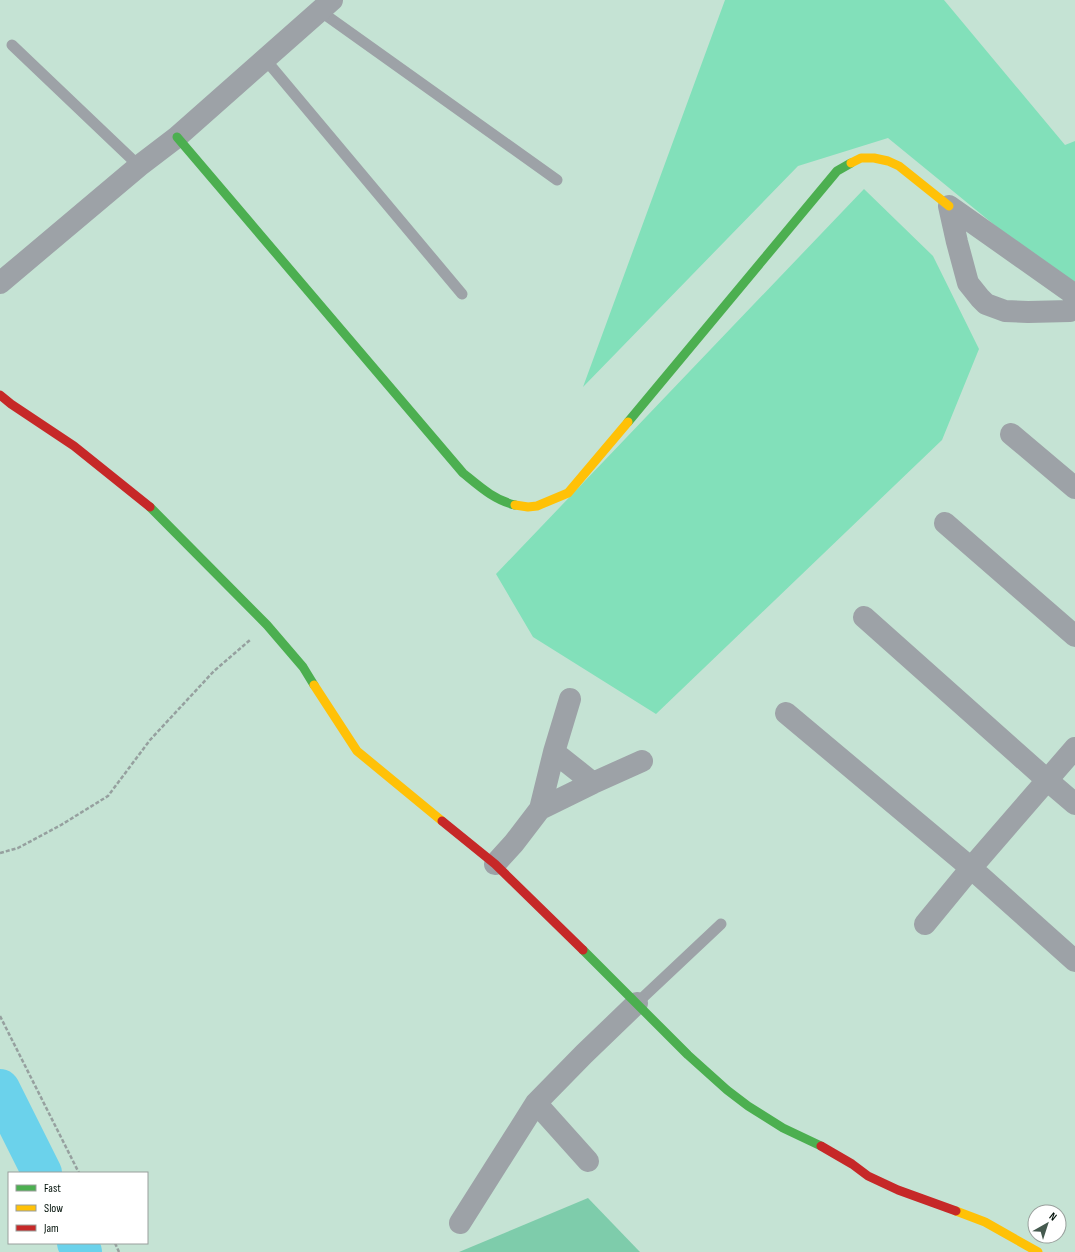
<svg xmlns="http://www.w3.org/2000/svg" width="1075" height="1252" font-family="'Sofia Sans Condensed',sans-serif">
<rect width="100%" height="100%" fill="#c5e3d4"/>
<!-- green -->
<path fill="#82e0ba" d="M 725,0 L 944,0 L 1065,145 L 1075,141 L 1075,291 L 888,138 L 798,166 L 583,387 Z
M 864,189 L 933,256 L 979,349 L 942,440 L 656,714 L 533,637 L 496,574 Z"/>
<!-- forest -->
<path fill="#7eccab" d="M 588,1198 L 640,1252 L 459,1252 Z"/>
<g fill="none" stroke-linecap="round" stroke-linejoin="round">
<!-- river -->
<path stroke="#6bd2eb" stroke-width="40" d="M 0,1089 L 42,1173
M 77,1243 L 82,1252"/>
<!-- path -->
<path stroke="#96a09f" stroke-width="2.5" stroke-dasharray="4 2" stroke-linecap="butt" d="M 0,853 L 18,848 L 61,825 L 108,796 L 150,740 L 214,671 L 250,640
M 0,1016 L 79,1173
M 115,1243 L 119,1252"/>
<!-- lane -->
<path stroke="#9da2a7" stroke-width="11" d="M 320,11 L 557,180
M 12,45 L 139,166
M 265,59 L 462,294
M 637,1003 L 721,924"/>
<!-- street -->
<path stroke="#9da2a7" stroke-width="22" d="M 0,283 L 139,166 L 177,137 L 332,0
M 1075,295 L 949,206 L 957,242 L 968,283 L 980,298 L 986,304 L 1005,311 L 1028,312 L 1070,311 L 1075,309
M 1011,434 L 1075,488
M 945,523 L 1075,636
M 864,617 L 1047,780 L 1075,804
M 786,713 L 971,868 L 1075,961
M 554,752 L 593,783
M 540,809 L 593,783 L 642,761
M 495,864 L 514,843 L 540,809 L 554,752 L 570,699
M 925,924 L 971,868 L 1075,748
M 536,1103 L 588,1161
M 460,1223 L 536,1103 L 584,1054 L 637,1003"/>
<!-- fast -->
<path stroke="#4caf50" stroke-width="9" d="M 177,137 L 463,473 C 479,486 494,500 515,505
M 628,422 L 837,171 L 851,163
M 150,507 L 267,625 L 303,667 L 314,685
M 583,950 L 688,1055 L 727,1090 L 748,1106 L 783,1128 L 821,1146"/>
<!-- slow -->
<path stroke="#ffc107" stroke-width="9" d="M 851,163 L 861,158 L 874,158 L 888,161 L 899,166 L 949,206
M 515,505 L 528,507 L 537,506 L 568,493 L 628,422
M 314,685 L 357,751 L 442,821
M 956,1211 L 985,1222 L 1038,1252"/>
<!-- jam -->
<path stroke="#c62828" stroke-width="9" d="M 0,395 L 11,404 L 74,446 L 150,507
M 442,821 L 495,864 L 583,950
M 821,1146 L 852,1164 L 868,1176 L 898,1190 L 956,1211"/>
</g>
<!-- legend -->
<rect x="8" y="1172" width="140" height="72" fill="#ffffff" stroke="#999f9c"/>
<rect x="16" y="1185" width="20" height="6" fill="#4caf50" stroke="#999f9c"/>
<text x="44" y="1192" font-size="12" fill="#001008">Fast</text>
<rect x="16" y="1205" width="20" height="6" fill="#ffc107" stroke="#999f9c"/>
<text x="44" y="1212" font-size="12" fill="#001008">Slow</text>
<rect x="16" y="1225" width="20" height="6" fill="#c62828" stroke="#999f9c"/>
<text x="44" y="1232" font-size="12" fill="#001008">Jam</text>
<!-- north arrow -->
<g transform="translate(1047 1224) rotate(39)"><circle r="19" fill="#ffffff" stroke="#999f9c"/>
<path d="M0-3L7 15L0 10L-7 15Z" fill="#455a4f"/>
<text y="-6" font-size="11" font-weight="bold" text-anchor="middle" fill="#001008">N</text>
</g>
</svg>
